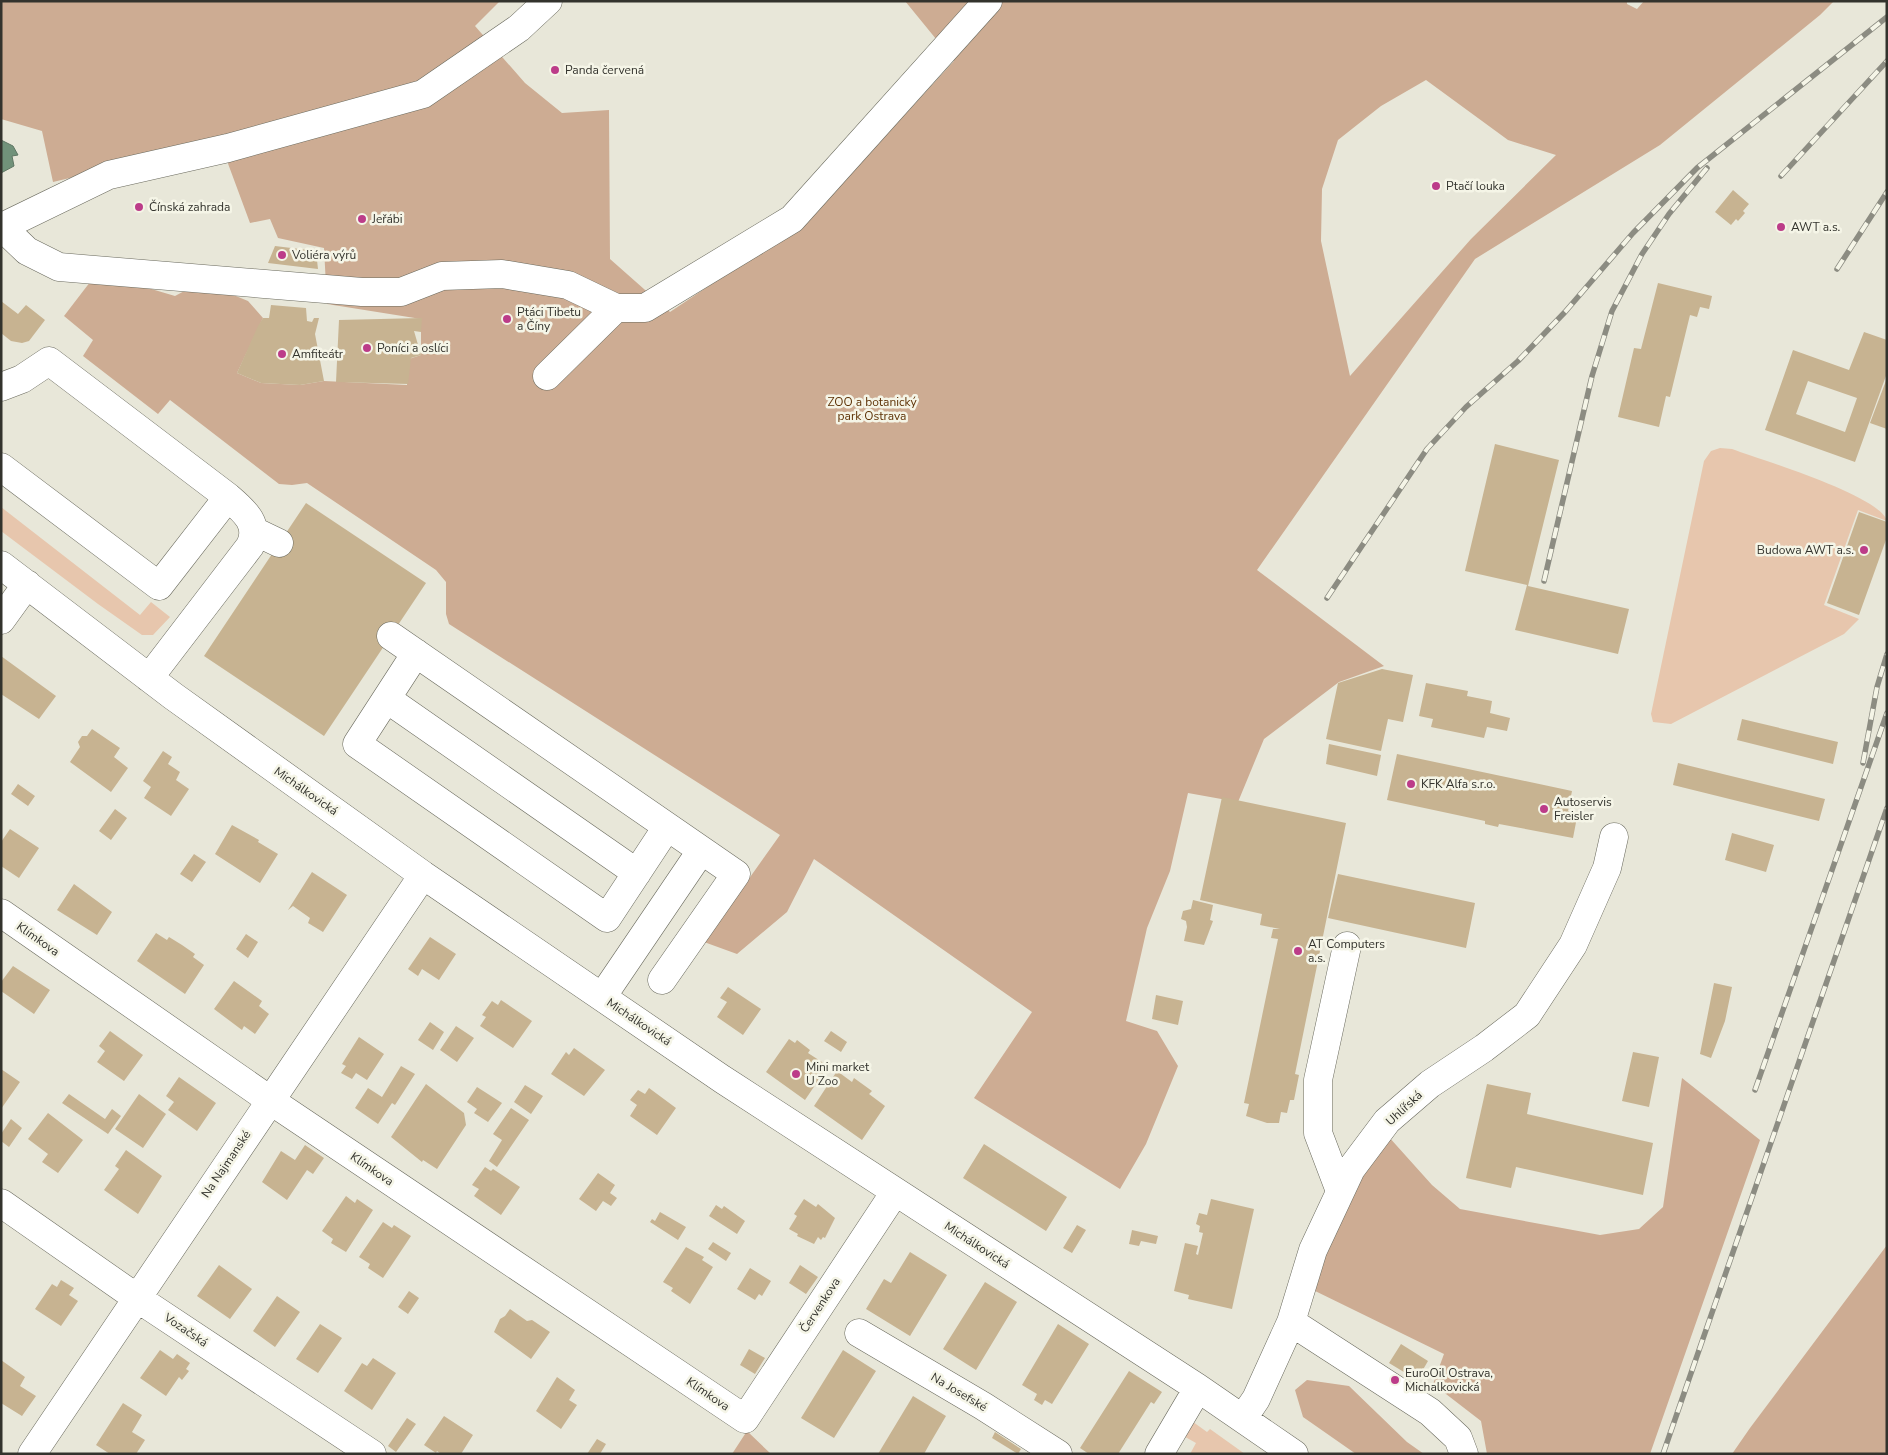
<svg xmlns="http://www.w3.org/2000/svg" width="1888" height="1455" font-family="'Nunito Sans',sans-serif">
<rect width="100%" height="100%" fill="#e8e7d9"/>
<!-- green -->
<path fill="#e7c6ad" d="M 1720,448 L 1732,449 C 1759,459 1881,496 1887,521 L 1858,510 L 1824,605 L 1859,619 L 1844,634 L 1671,724 L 1653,722 L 1651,714 L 1704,461 L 1711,451 Z
M 1,507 L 140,615 L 151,602 L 170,617 L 153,635 L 142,635 L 98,604 L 1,531 Z
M 1189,1419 L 1207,1432 L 1210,1429 L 1245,1454 L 1190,1454 L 1196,1443 L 1180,1434 Z"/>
<!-- forest -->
<path fill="#cdac93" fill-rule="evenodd" d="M 1,1 L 500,1 L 475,26 L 525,83 L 562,113 L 609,110 L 610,259 L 670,312 L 810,218 L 954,61 L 905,1 L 1627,1 L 1627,4 L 1637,9 L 1644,1 L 1834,1 L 1820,15 L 1660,145 L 1475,259 L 1257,570 L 1384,666 L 1339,682 L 1264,739 L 1238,802 L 1188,793 L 1170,871 L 1147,928 L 1126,1021 L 1157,1031 L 1178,1066 L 1146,1144 L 1120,1189 L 974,1098 L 1032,1012 L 814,859 L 787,912 L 737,954 L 704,942 L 780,835 L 449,624 L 446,614 L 446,582 L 436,570 L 307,483 L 292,485 L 279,484 L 170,400 L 158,414 L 83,356 L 93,340 L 64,316 L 97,273 L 175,296 L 190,288 L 226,292 L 248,301 L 263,318 L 237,373 L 261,383 L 300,385 L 324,381 L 407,385 L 409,359 L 421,355 L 421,319 L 327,304 L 324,248 L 278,238 L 270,219 L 250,223 L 220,142 L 53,182 L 42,131 L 1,119 ZM 1426,80 L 1508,140 L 1556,155 L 1471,239 L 1350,376 L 1321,241 L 1322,189 L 1338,140 L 1381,106 Z
M 1682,1078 L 1760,1140 L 1650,1454 L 1487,1454 L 1481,1421 L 1433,1384 L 1444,1354 L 1309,1288 L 1339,1208 L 1388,1136 L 1432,1185 L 1460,1209 L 1600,1235 L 1639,1229 L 1663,1207 Z
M 1887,1245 L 1887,1454 L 1732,1454 L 1750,1428 Z
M 1307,1380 L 1349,1386 L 1407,1442 L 1424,1454 L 1356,1454 L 1303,1417 L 1295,1390 Z
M 747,1431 L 771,1454 L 732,1454 Z"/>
<!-- water -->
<path fill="#71927a" stroke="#5e7663" d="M 1,140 L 13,146 L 18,155 L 12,156 L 14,166 L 1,173 Z"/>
<!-- building -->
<path fill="#c7b391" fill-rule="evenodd" d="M 1733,190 L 1749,204 L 1743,211 L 1745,213 L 1738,221 L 1736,219 L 1731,225 L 1715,212 Z
M 275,246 L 316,251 L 318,269 L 268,263 Z
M 1658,283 L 1712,296 L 1709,309 L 1700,307 L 1697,317 L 1690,315 L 1670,397 L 1666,396 L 1659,427 L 1618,417 L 1634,348 L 1641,349 Z
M 1,301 L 18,314 L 26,305 L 45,320 L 29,341 L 22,343 L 11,341 L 1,333 Z
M 271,305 L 306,308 L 307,321 L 312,322 L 314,318 L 319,318 L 315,334 L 324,381 L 300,385 L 261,383 L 237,373 L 258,326 L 263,318 L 269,318 Z
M 422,318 L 421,332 L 414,331 L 421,355 L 411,358 L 408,384 L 336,382 L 339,320 Z
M 1864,332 L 1887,340 L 1887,373 L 1855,462 L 1765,430 L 1793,350 L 1849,370 ZM 1808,381 L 1857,398 L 1845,432 L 1796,414 Z
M 1887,378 L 1887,429 L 1870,423 Z
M 1495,444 L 1559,460 L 1528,586 L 1629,609 L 1618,654 L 1515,630 L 1527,585 L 1465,571 Z
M 306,503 L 426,583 L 324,736 L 204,656 Z
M 1859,512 L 1887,522 L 1887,537 L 1859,615 L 1827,603 Z
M 1,656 L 56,696 L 39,719 L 1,694 Z
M 1382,669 L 1413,675 L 1403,722 L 1388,719 L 1381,751 L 1326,739 L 1338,683 Z
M 1426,683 L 1468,691 L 1467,696 L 1492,701 L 1490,713 L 1510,718 L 1507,731 L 1487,727 L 1484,738 L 1431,727 L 1433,719 L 1419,716 Z
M 1742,719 L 1838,742 L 1833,764 L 1737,740 Z
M 92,729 L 120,748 L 114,757 L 128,768 L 111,792 L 70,762 L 80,747 L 78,742 L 82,736 L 87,736 Z
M 1329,744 L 1381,755 L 1377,776 L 1326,764 Z
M 163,751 L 172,757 L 168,764 L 180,772 L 176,780 L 189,789 L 171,816 L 144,798 L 151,787 L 143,781 Z
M 1397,754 L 1572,791 L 1568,811 L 1578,812 L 1573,838 L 1499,824 L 1498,827 L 1485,824 L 1485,821 L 1387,800 Z
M 1678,763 L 1825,799 L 1819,821 L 1673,785 Z
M 18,784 L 35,796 L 28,806 L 11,794 Z
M 1222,797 L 1346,823 L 1295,1074 L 1299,1075 L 1294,1100 L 1290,1100 L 1287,1113 L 1281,1112 L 1279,1123 L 1267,1123 L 1246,1116 L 1249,1104 L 1244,1103 L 1278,939 L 1271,938 L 1273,929 L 1280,929 L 1260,925 L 1262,914 L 1200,900 Z
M 115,809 L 127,818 L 111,840 L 99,831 Z
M 232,825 L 259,840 L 258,842 L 278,854 L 260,883 L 215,854 Z
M 10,829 L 39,848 L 19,878 L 1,866 L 1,842 Z
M 1732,833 L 1774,845 L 1766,872 L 1725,860 Z
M 194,854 L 206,862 L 192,882 L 180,874 Z
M 312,872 L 347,895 L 323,932 L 308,923 L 310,918 L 293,906 L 288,910 Z
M 1338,874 L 1475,903 L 1466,948 L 1328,918 Z
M 74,884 L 112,912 L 97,935 L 57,910 Z
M 1193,900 L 1213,905 L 1210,920 L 1213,921 L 1204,945 L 1184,941 L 1187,927 L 1186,921 L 1181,919 L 1183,911 L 1191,909 Z
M 156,933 L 167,940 L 169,937 L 182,945 L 195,954 L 193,957 L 204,965 L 185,994 L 137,961 Z
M 246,934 L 258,942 L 248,958 L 236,949 Z
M 430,937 L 456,954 L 439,980 L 422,969 L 418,976 L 408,969 Z
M 13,966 L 50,990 L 34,1014 L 1,991 L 1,982 Z
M 234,981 L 262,1001 L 259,1006 L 269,1014 L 255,1034 L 244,1026 L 242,1030 L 214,1009 Z
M 1714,983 L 1732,987 L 1725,1021 L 1711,1058 L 1700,1054 Z
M 728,987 L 761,1009 L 743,1035 L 717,1017 L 727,1002 L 720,998 Z
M 1156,995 L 1183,1001 L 1178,1025 L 1152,1019 Z
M 501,1000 L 532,1021 L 513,1048 L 480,1026 L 486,1017 L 482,1015 L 492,1001 L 498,1005 Z
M 430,1022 L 444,1032 L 433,1050 L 418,1040 Z
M 456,1026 L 474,1038 L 457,1062 L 440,1050 Z
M 110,1031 L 143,1055 L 124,1081 L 97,1062 L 105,1051 L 99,1046 Z
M 831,1031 L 847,1042 L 841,1052 L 824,1041 Z
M 359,1037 L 384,1054 L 367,1080 L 356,1073 L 352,1079 L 341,1073 L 346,1066 L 342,1064 Z
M 789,1039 L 795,1043 L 797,1040 L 810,1050 L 808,1053 L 828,1066 L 805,1100 L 766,1072 Z
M 574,1048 L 605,1070 L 584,1096 L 551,1074 L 566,1052 L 569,1055 Z
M 1633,1052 L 1659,1057 L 1649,1107 L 1622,1101 Z
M 401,1066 L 415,1074 L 395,1105 L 392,1103 L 378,1124 L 355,1108 L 368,1088 L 382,1097 Z
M 1,1069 L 20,1082 L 1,1109 L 2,1104 Z
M 837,1071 L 852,1082 L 854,1078 L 872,1091 L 869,1094 L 885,1106 L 862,1140 L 814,1106 Z
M 179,1077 L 216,1103 L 197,1131 L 168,1110 L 174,1102 L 166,1096 Z
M 426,1084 L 464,1113 L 466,1125 L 437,1169 L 423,1160 L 422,1162 L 391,1137 Z
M 1487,1084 L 1531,1093 L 1527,1114 L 1653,1143 L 1643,1195 L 1516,1167 L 1511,1188 L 1466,1178 Z
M 525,1085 L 543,1096 L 531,1114 L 514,1102 Z
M 477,1087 L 502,1103 L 488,1122 L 474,1113 L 477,1109 L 467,1102 Z
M 649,1088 L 676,1108 L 657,1135 L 630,1116 L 637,1105 L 630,1100 L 638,1090 L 645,1094 Z
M 69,1094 L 105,1119 L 112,1109 L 121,1116 L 108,1134 L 62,1103 Z
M 139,1094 L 166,1114 L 143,1148 L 115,1129 Z
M 511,1108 L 529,1120 L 497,1167 L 489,1161 L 502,1140 L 493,1134 Z
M 48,1113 L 83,1140 L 58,1173 L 42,1162 L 48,1154 L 28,1139 Z
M 11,1119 L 22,1128 L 9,1147 L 1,1141 L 1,1134 Z
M 984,1144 L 1067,1197 L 1046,1231 L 963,1178 Z
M 305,1145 L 324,1158 L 313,1174 L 307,1170 L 287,1200 L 262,1182 L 281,1151 L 295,1160 Z
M 126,1150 L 162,1176 L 138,1214 L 104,1190 L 119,1169 L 115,1166 Z
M 485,1167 L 491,1171 L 493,1169 L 520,1187 L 501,1215 L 474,1196 L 479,1189 L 472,1185 Z
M 598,1173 L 615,1185 L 610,1193 L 617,1198 L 611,1206 L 603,1201 L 596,1211 L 579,1199 Z
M 346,1196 L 355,1203 L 357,1199 L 373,1210 L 346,1252 L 331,1243 L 333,1239 L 322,1231 Z
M 804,1199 L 816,1207 L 818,1204 L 835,1218 L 825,1238 L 823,1237 L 821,1240 L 818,1237 L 814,1244 L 797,1236 L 798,1234 L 789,1229 L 797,1216 L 794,1214 Z
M 1211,1199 L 1254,1209 L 1232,1309 L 1188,1299 L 1189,1295 L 1174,1291 L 1185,1243 L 1198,1246 L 1196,1254 L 1198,1255 L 1203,1233 L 1199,1232 L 1200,1226 L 1196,1224 L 1199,1213 L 1207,1215 Z
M 716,1205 L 722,1209 L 724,1206 L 745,1221 L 737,1234 L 709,1216 Z
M 660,1212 L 686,1227 L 678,1240 L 650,1222 L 652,1219 L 655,1221 Z
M 383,1222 L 392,1228 L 394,1225 L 411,1236 L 383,1278 L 368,1268 L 370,1264 L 359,1257 Z
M 1077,1225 L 1086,1230 L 1072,1253 L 1063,1248 Z
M 1132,1230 L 1158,1236 L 1156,1244 L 1141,1241 L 1139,1246 L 1129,1244 Z
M 713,1242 L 731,1253 L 726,1261 L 708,1249 Z
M 686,1247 L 704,1257 L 702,1260 L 713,1267 L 690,1304 L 671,1291 L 673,1288 L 663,1282 Z
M 910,1252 L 947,1275 L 910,1336 L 866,1309 L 884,1279 L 891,1283 Z
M 219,1265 L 252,1289 L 230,1319 L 197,1296 Z
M 800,1265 L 818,1277 L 806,1294 L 789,1283 Z
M 750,1268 L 771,1281 L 762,1296 L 759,1294 L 755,1300 L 737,1289 Z
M 61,1280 L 74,1288 L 69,1295 L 78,1301 L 61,1326 L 35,1309 L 52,1284 L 57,1287 Z
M 985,1282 L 1017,1302 L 976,1370 L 943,1349 Z
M 409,1291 L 419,1298 L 408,1314 L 398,1307 Z
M 277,1296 L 300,1312 L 275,1347 L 253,1331 Z
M 510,1309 L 527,1321 L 532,1320 L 550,1332 L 531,1359 L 494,1332 L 500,1319 L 505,1316 Z
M 320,1324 L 342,1338 L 318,1373 L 296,1359 Z
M 1058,1324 L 1089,1344 L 1052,1404 L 1045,1400 L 1042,1405 L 1034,1400 L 1037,1394 L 1022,1385 Z
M 1401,1344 L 1428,1361 L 1417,1380 L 1389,1363 Z
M 749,1349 L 765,1358 L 755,1374 L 740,1365 Z
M 160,1350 L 173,1359 L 177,1354 L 190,1363 L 186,1369 L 189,1371 L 182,1380 L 179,1377 L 166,1396 L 140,1378 Z
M 843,1350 L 876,1371 L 834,1438 L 801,1418 Z
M 373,1358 L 396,1373 L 372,1410 L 344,1391 L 362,1363 L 367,1366 Z
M 1,1360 L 25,1377 L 20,1386 L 36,1396 L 22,1416 L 1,1403 Z
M 1129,1371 L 1162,1392 L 1154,1404 L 1151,1402 L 1118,1454 L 1089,1454 L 1080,1448 Z
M 557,1377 L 575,1390 L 569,1400 L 577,1405 L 561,1429 L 536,1411 Z
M 913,1396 L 946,1416 L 929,1445 L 924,1454 L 878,1454 Z
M 123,1403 L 142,1415 L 132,1432 L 145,1440 L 136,1454 L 110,1454 L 96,1445 Z
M 444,1416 L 473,1435 L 461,1454 L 441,1454 L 437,1451 L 436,1453 L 424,1445 Z
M 407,1418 L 416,1424 L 396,1452 L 388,1446 Z
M 995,1432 L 1021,1449 L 1018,1454 L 992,1438 Z
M 597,1439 L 606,1444 L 600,1454 L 587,1454 Z"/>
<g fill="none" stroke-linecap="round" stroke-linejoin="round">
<!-- minor casing -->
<g stroke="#6a6a5e" stroke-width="29">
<path id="minor" d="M 1,226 L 27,251 L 59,267 L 362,292 L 401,292 L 442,276 L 502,274 L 568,285 L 616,308 L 645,308 L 792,219 L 988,1
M 2,227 L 109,175 L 228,148 L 423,94 L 519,28 L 548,1
M 547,376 L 616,308
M 1,387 L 22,379 L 49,361 L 228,497 C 243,510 261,524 250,546 L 149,678
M 1,467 L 159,586 L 228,497
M 254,531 L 279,543
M 1,565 L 173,696 L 423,875 L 722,1079 L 1198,1388 L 1294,1454
M 1,620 L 27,584
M 391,636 L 736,874 L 662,980
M 416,653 L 357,744 L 607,918 L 667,827
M 387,699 L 637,873
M 1,913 L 277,1105 L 745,1419 L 895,1192
M 602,997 L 701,851
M 1340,1191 L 1318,1133 L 1318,1080 L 1347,946
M 1,1203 L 137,1298 L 372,1454
M 1291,1322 L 1430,1412 L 1458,1438 L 1464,1454
M 859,1333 L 983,1406 L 1058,1454
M 1243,1418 L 1256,1399 L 1291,1322 L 1313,1250 L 1351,1169 L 1387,1121 L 1430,1084 L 1484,1048 L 1527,1015 L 1573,945 L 1607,868 L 1614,837
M 32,1454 L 423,875
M 1159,1454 L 1198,1388"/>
</g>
<!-- minor -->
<use href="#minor" stroke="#fff" stroke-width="28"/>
<!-- rail casing -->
<g stroke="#8c8c82" stroke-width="5.5">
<path id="rail" d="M 1781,176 L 1887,61
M 1837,269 L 1887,192
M 1544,581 L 1592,376 L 1612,311 L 1642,254 L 1669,214 L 1707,168
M 1327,598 L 1427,449 L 1466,407 L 1518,361 L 1565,312 L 1633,233 L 1697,168 L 1887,17
M 1863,763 L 1877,687 L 1887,654
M 1755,1090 L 1887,713
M 1663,1454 L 1887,808"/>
</g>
<!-- rail -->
<use href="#rail" stroke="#f5f5e7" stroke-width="4" stroke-dasharray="11" stroke-linecap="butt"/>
</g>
<!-- markers -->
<g fill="#bc3c89" stroke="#f5f5e7" stroke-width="2">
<circle cx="555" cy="70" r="5"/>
<circle cx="1436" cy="186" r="5"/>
<circle cx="139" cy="207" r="5"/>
<circle cx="362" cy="219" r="5"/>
<circle cx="1781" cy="227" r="5"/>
<circle cx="282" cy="255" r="5"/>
<circle cx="507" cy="319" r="5"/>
<circle cx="367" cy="348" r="5"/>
<circle cx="282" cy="354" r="5"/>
<circle cx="1864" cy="550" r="5"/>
<circle cx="1411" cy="784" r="5"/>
<circle cx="1544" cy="809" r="5"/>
<circle cx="1298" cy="951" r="5"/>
<circle cx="796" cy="1074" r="5"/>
<circle cx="1395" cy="1380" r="5"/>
</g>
<g text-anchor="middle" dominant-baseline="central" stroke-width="5" stroke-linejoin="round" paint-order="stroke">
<!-- poi labels -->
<g font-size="12" fill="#33332d" stroke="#f5f5e7" text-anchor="start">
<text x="565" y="70">Panda červená</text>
<text x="1446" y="186">Ptačí louka</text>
<text x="149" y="207">Čínská zahrada</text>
<text x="372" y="219">Jeřábi</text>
<text x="1791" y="227">AWT a.s.</text>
<text x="292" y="255">Voliéra výrů</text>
<text x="517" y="312">Ptáci Tibetu<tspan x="517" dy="14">a Číny</tspan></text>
<text x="377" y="348">Poníci a oslíci</text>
<text x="292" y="354">Amfiteátr</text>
<text x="1854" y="550" text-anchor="end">Budowa AWT a.s.</text>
<text x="1421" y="784">KFK Alfa s.r.o.</text>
<text x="1554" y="802">Autoservis<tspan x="1554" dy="14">Freisler</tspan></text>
<text x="1308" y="944">AT Computers<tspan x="1308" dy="14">a.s.</tspan></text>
<text x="806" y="1067">Mini market<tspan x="806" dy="14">U Zoo</tspan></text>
<text x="1405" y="1373">EuroOil Ostrava,<tspan x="1405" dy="14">Michalkovická</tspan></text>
</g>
<!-- park labels -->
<g font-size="12" fill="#5e3206" stroke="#f5f5e7">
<text x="872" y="402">ZOO a botanický<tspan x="872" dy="14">park Ostrava</tspan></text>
</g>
<!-- street labels -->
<g font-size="12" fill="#33332d" stroke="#f5f5e7">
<text transform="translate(306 791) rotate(35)">Michálkovická</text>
<text transform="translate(38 939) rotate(35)">Klímkova</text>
<text transform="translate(639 1022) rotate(34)">Michálkovická</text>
<text transform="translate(1404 1108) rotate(-43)">Uhlířská</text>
<text transform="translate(226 1164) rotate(-56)">Na Najmanské</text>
<text transform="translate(372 1169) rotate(34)">Klímkova</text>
<text transform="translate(977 1245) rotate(33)">Michálkovická</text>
<text transform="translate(820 1305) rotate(-57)">Červenkova</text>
<text transform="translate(186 1330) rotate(34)">Vozačská</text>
<text transform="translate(959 1392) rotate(31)">Na Josefské</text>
<text transform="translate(708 1394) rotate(34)">Klímkova</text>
</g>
</g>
<!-- border -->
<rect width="1888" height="1455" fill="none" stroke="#33332d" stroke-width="5"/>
</svg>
